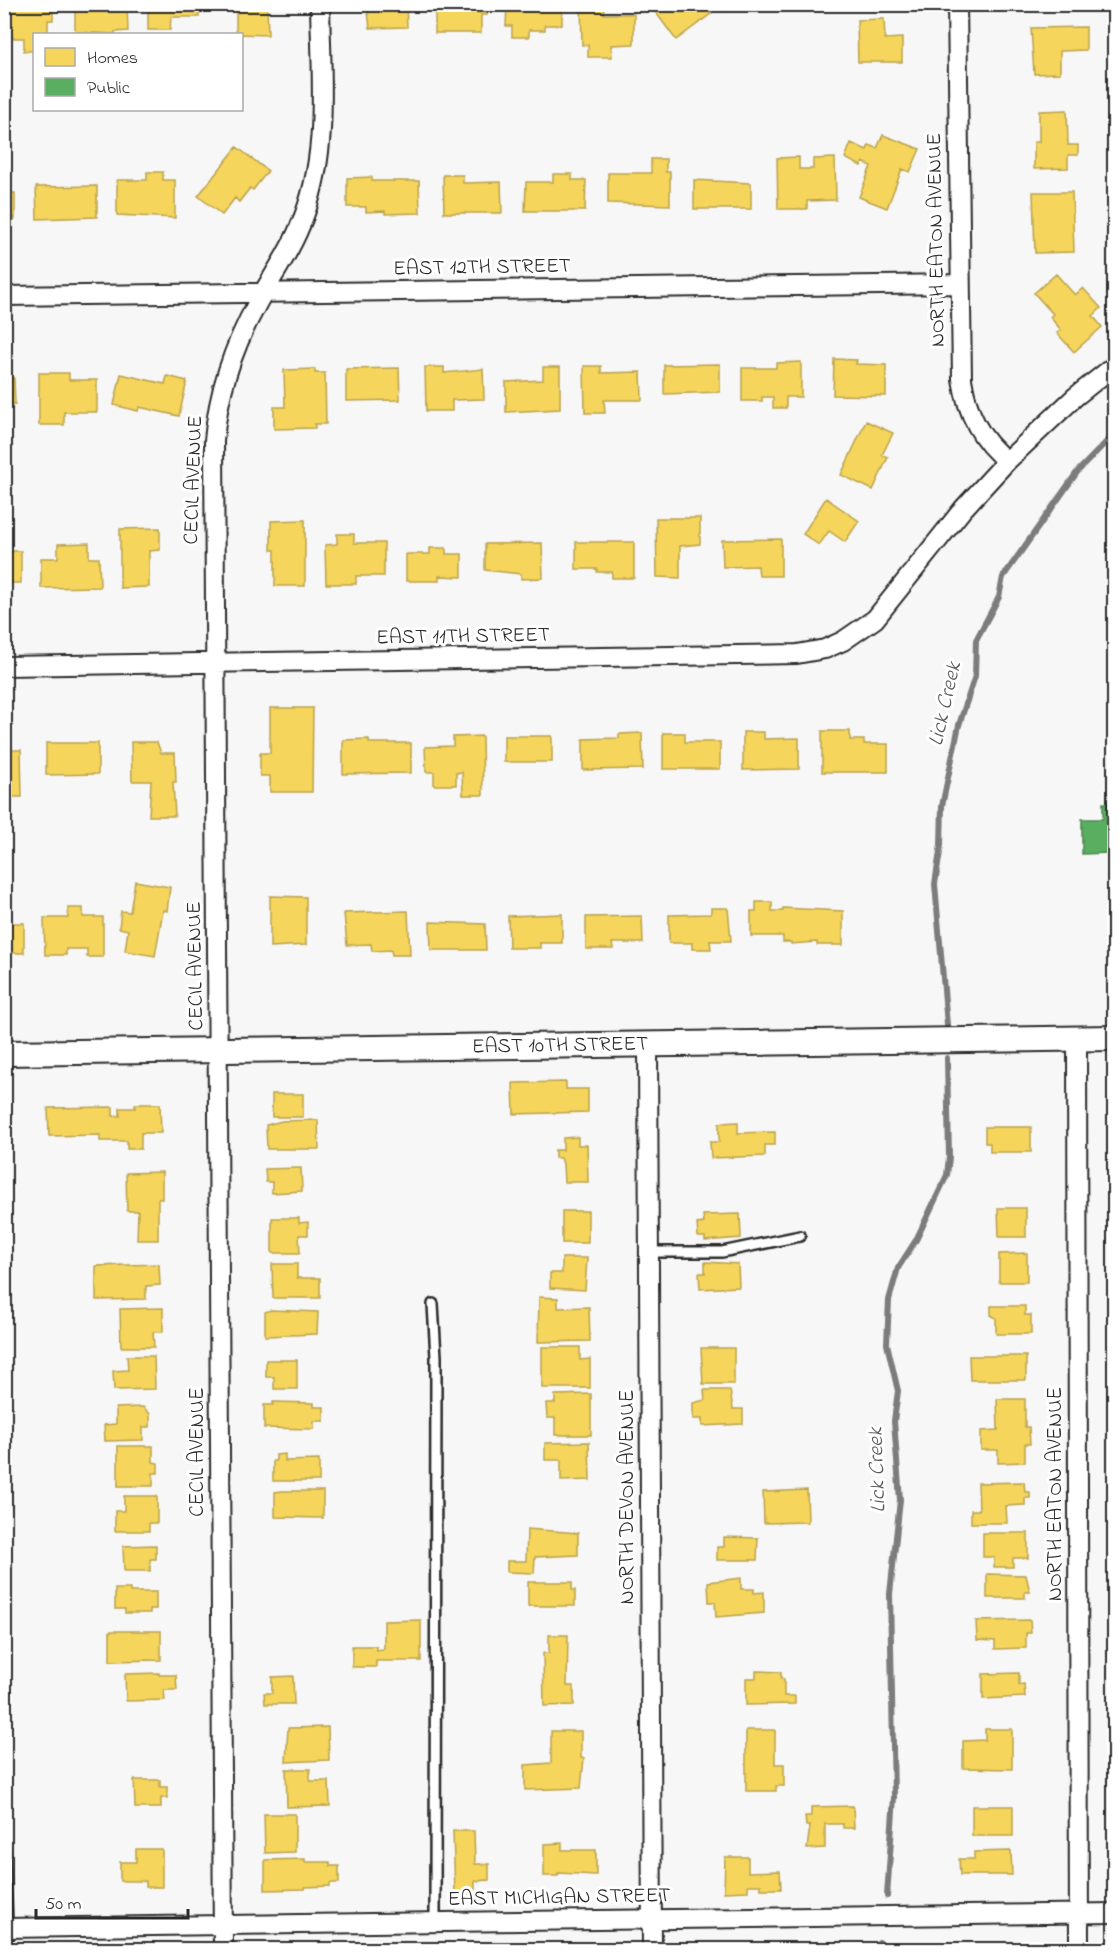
<svg xmlns="http://www.w3.org/2000/svg" width="1119" height="1954" font-family="'Indie Flower',sans-serif">
<rect width="100%" height="100%" fill="#f7f7f7"/>
<filter id="ink" filterUnits="userSpaceOnUse"><feTurbulence type="fractalNoise" baseFrequency=".0167" numOctaves="2"/><feDisplacementMap in="SourceGraphic" scale="12" xChannelSelector="R" yChannelSelector="G"/><feConvolveMatrix kernelMatrix="1 2 1 2 8 2 1 2 1" color-interpolation-filters="sRGB"/></filter>
<g filter="url(#ink)">
<!-- homes -->
<path fill="#f6d55c" stroke="#b9a24d" stroke-width="1.5" d="M 12,4 L 53,4 L 53,20 L 48,20 L 48,34 L 34,34 L 34,51 L 24,51 L 24,38 L 4,38 L 4,7 L 12,7 Z
M 75,4 L 127,4 L 128,31 L 115,32 L 115,34 L 75,32 Z
M 148,4 L 199,4 L 199,17 L 171,17 L 170,30 L 148,30 Z
M 236,4 L 267,4 L 268,35 L 236,34 Z
M 367,4 L 406,4 L 407,27 L 370,28 Z
M 435,4 L 487,4 L 487,15 L 481,15 L 481,33 L 435,33 Z
M 507,4 L 562,4 L 562,25 L 545,25 L 545,30 L 529,30 L 529,37 L 512,37 L 512,26 L 506,26 Z
M 581,4 L 604,4 L 604,14 L 634,14 L 634,44 L 611,45 L 612,57 L 588,57 L 588,45 L 582,45 Z
M 662,4 L 709,4 L 707,6 L 712,13 L 676,40 L 654,10 Z
M 884,19 L 885,39 L 902,38 L 902,62 L 858,62 L 857,20 Z
M 1086,27 L 1086,50 L 1060,51 L 1060,73 L 1034,74 L 1031,28 Z
M 1067,110 L 1068,145 L 1078,145 L 1078,155 L 1068,155 L 1068,168 L 1034,169 L 1034,142 L 1039,142 L 1039,111 Z
M 883,135 L 920,149 L 910,172 L 902,169 L 887,208 L 859,197 L 871,166 L 863,162 L 861,166 L 845,158 L 851,143 L 867,150 L 869,145 L 877,148 Z
M 237,147 L 268,171 L 253,190 L 250,188 L 239,202 L 235,198 L 222,215 L 198,196 Z
M 799,157 L 799,169 L 813,169 L 813,159 L 835,158 L 836,200 L 807,201 L 807,209 L 778,209 L 777,158 Z
M 651,159 L 666,159 L 666,172 L 670,172 L 670,205 L 608,203 L 608,173 L 651,173 Z
M 147,172 L 163,172 L 163,180 L 175,180 L 175,218 L 117,215 L 117,180 L 147,180 Z
M 553,174 L 572,174 L 572,180 L 586,180 L 585,211 L 525,211 L 526,182 L 553,182 Z
M 443,175 L 463,175 L 463,183 L 501,182 L 502,213 L 444,213 Z
M 372,177 L 372,181 L 419,181 L 420,213 L 385,214 L 385,211 L 366,212 L 366,207 L 347,207 L 347,178 Z
M 694,180 L 751,183 L 751,209 L 694,209 Z
M 97,186 L 97,217 L 37,219 L 36,187 Z
M 1033,192 L 1072,192 L 1074,252 L 1035,253 Z
M 4,193 L 15,193 L 15,219 L 4,219 Z
M 1056,274 L 1075,295 L 1083,288 L 1101,308 L 1093,316 L 1102,327 L 1074,352 L 1057,333 L 1061,330 L 1050,317 L 1053,314 L 1034,293 Z
M 834,359 L 857,360 L 856,364 L 886,365 L 886,396 L 833,395 Z
M 801,362 L 801,397 L 786,397 L 786,408 L 773,408 L 773,397 L 762,397 L 762,401 L 742,401 L 742,368 L 776,368 L 776,363 Z
M 720,364 L 720,392 L 664,394 L 664,365 Z
M 584,366 L 601,366 L 601,373 L 641,372 L 642,400 L 604,400 L 605,413 L 585,413 Z
M 425,367 L 444,367 L 444,373 L 483,369 L 484,399 L 452,400 L 452,411 L 426,411 Z
M 543,367 L 560,367 L 560,409 L 506,412 L 506,382 L 543,380 Z
M 399,368 L 400,400 L 346,401 L 346,369 Z
M 315,369 L 315,373 L 325,373 L 326,424 L 315,424 L 315,428 L 274,429 L 274,407 L 285,407 L 284,370 Z
M 39,373 L 69,373 L 69,380 L 97,380 L 97,412 L 64,412 L 64,425 L 39,425 Z
M 121,374 L 165,384 L 167,376 L 187,381 L 179,416 L 139,407 L 138,411 L 114,405 Z
M 4,378 L 14,378 L 15,404 L 4,404 Z
M 866,421 L 893,433 L 882,455 L 888,457 L 873,490 L 841,475 Z
M 826,498 L 859,521 L 845,542 L 829,531 L 819,545 L 803,534 Z
M 656,518 L 700,518 L 700,544 L 680,546 L 680,578 L 657,577 Z
M 305,520 L 305,586 L 275,586 L 275,550 L 271,550 L 271,521 Z
M 160,528 L 160,550 L 149,551 L 149,587 L 120,588 L 120,529 Z
M 337,534 L 354,534 L 354,543 L 384,543 L 384,576 L 356,576 L 356,584 L 326,584 L 325,545 L 337,544 Z
M 781,539 L 781,576 L 759,576 L 758,566 L 723,567 L 722,540 Z
M 576,542 L 634,542 L 634,578 L 612,578 L 612,572 L 597,572 L 597,569 L 576,569 Z
M 89,543 L 89,558 L 99,558 L 100,587 L 41,588 L 41,558 L 58,558 L 58,544 Z
M 542,543 L 543,578 L 521,579 L 521,574 L 485,570 L 485,544 Z
M 430,548 L 446,548 L 446,554 L 462,554 L 462,577 L 439,576 L 439,581 L 406,581 L 406,554 L 430,554 Z
M 4,551 L 21,551 L 21,583 L 4,583 Z
M 270,708 L 313,708 L 312,792 L 270,792 L 270,776 L 260,776 L 260,753 L 270,753 Z
M 822,731 L 850,731 L 850,740 L 864,740 L 864,744 L 888,744 L 888,772 L 822,772 Z
M 743,732 L 764,732 L 764,739 L 799,738 L 799,769 L 743,770 Z
M 642,733 L 643,769 L 583,770 L 583,739 L 619,738 L 619,734 Z
M 663,733 L 685,733 L 685,742 L 720,742 L 720,769 L 663,769 Z
M 482,736 L 483,795 L 463,795 L 462,772 L 456,773 L 456,785 L 434,785 L 434,772 L 426,772 L 425,747 L 453,746 L 453,737 Z
M 504,736 L 552,736 L 552,762 L 504,762 Z
M 369,739 L 369,743 L 411,743 L 411,773 L 343,774 L 343,740 Z
M 131,742 L 157,742 L 161,753 L 175,753 L 176,782 L 173,782 L 175,816 L 149,816 L 151,781 L 132,781 Z
M 46,743 L 98,743 L 98,774 L 46,775 Z
M 4,750 L 21,750 L 22,797 L 4,797 Z
M 135,881 L 170,887 L 167,911 L 163,910 L 155,956 L 125,951 L 128,930 L 119,928 L 121,911 L 130,912 Z
M 270,896 L 306,897 L 306,945 L 270,947 Z
M 756,902 L 772,902 L 772,911 L 783,911 L 783,908 L 843,911 L 843,945 L 817,945 L 817,942 L 791,944 L 791,942 L 783,942 L 783,936 L 751,936 L 751,911 L 756,911 Z
M 68,908 L 83,908 L 83,917 L 103,917 L 103,957 L 87,957 L 87,949 L 66,949 L 66,955 L 45,955 L 44,918 L 68,918 Z
M 711,908 L 728,908 L 731,941 L 710,941 L 711,949 L 692,949 L 692,943 L 669,943 L 669,915 L 711,914 Z
M 408,911 L 410,955 L 392,955 L 391,950 L 372,951 L 371,944 L 347,945 L 344,913 Z
M 562,914 L 562,943 L 540,943 L 540,948 L 509,948 L 508,916 Z
M 642,916 L 643,943 L 612,943 L 613,949 L 586,949 L 586,917 Z
M 430,922 L 485,924 L 486,950 L 431,950 Z
M 4,923 L 24,923 L 24,953 L 4,953 Z
M 566,1082 L 566,1089 L 588,1089 L 588,1112 L 514,1114 L 513,1083 Z
M 272,1094 L 303,1094 L 303,1117 L 272,1117 Z
M 135,1104 L 160,1104 L 161,1133 L 141,1133 L 141,1149 L 127,1149 L 127,1141 L 100,1141 L 100,1135 L 49,1136 L 48,1108 L 113,1107 L 113,1116 L 120,1116 L 120,1108 L 135,1108 Z
M 318,1120 L 319,1149 L 267,1149 L 266,1125 L 282,1121 Z
M 738,1122 L 738,1133 L 775,1132 L 775,1145 L 765,1145 L 765,1156 L 711,1158 L 710,1142 L 719,1142 L 719,1123 Z
M 985,1127 L 1031,1127 L 1031,1152 L 990,1152 L 990,1143 L 985,1143 Z
M 578,1137 L 578,1145 L 587,1145 L 588,1182 L 564,1182 L 563,1164 L 561,1158 L 555,1158 L 555,1150 L 563,1150 L 563,1138 Z
M 301,1168 L 302,1191 L 272,1193 L 272,1182 L 266,1182 L 265,1169 Z
M 162,1172 L 162,1199 L 158,1199 L 158,1240 L 137,1240 L 138,1211 L 127,1211 L 126,1173 Z
M 998,1208 L 1026,1208 L 1026,1237 L 999,1237 Z
M 562,1211 L 588,1211 L 588,1243 L 562,1243 Z
M 740,1214 L 741,1238 L 705,1241 L 705,1237 L 698,1237 L 697,1224 L 704,1223 L 703,1215 Z
M 272,1218 L 299,1218 L 299,1223 L 308,1222 L 308,1235 L 299,1235 L 300,1253 L 272,1253 Z
M 1027,1253 L 1027,1282 L 999,1282 L 999,1254 Z
M 562,1258 L 587,1258 L 585,1290 L 550,1288 L 550,1273 L 562,1273 Z
M 705,1262 L 738,1264 L 739,1287 L 700,1289 L 699,1273 L 705,1273 Z
M 159,1264 L 160,1285 L 146,1286 L 146,1299 L 96,1300 L 96,1266 Z
M 272,1264 L 297,1264 L 297,1278 L 320,1278 L 320,1298 L 273,1298 Z
M 539,1297 L 558,1298 L 558,1308 L 589,1307 L 590,1341 L 538,1342 Z
M 991,1306 L 1025,1306 L 1025,1315 L 1031,1315 L 1031,1334 L 996,1334 L 996,1318 L 991,1315 Z
M 163,1308 L 163,1332 L 153,1332 L 154,1347 L 121,1347 L 120,1309 Z
M 271,1310 L 318,1312 L 317,1334 L 265,1336 L 265,1312 Z
M 542,1347 L 580,1347 L 580,1360 L 590,1359 L 590,1388 L 542,1388 Z
M 701,1348 L 734,1348 L 734,1384 L 703,1384 Z
M 127,1356 L 154,1356 L 155,1389 L 114,1390 L 113,1371 L 128,1370 Z
M 969,1356 L 1026,1356 L 1026,1380 L 970,1380 Z
M 266,1360 L 297,1360 L 297,1389 L 274,1389 L 274,1377 L 266,1377 Z
M 704,1390 L 730,1390 L 733,1409 L 743,1409 L 743,1424 L 702,1426 L 702,1419 L 693,1419 L 693,1403 L 705,1400 Z
M 591,1394 L 591,1435 L 555,1435 L 555,1418 L 547,1418 L 546,1403 L 555,1403 L 555,1395 Z
M 997,1399 L 1025,1399 L 1025,1427 L 1029,1427 L 1030,1444 L 1025,1444 L 1025,1462 L 998,1463 L 998,1450 L 981,1450 L 981,1431 L 998,1430 Z
M 273,1402 L 314,1403 L 314,1407 L 324,1407 L 324,1421 L 314,1421 L 314,1429 L 264,1428 L 264,1405 L 273,1405 Z
M 143,1407 L 150,1414 L 150,1427 L 143,1427 L 143,1440 L 105,1441 L 104,1425 L 116,1424 L 116,1408 Z
M 589,1442 L 590,1480 L 561,1481 L 561,1460 L 545,1460 L 545,1443 Z
M 118,1446 L 153,1446 L 153,1462 L 158,1463 L 158,1473 L 153,1473 L 153,1486 L 118,1486 Z
M 285,1454 L 285,1461 L 319,1460 L 319,1481 L 273,1481 L 273,1461 L 276,1461 L 276,1455 Z
M 1024,1482 L 1025,1492 L 1030,1492 L 1030,1498 L 1025,1498 L 1025,1505 L 1006,1506 L 1007,1523 L 971,1523 L 971,1510 L 979,1510 L 978,1483 Z
M 807,1490 L 808,1522 L 764,1523 L 763,1492 Z
M 282,1491 L 323,1491 L 323,1518 L 275,1517 L 275,1492 Z
M 124,1496 L 157,1496 L 157,1523 L 149,1523 L 149,1531 L 115,1531 L 115,1511 L 124,1511 Z
M 527,1529 L 578,1533 L 578,1555 L 535,1557 L 534,1573 L 507,1572 L 507,1561 L 526,1561 Z
M 983,1533 L 1028,1533 L 1028,1558 L 1013,1558 L 1013,1567 L 994,1567 L 994,1557 L 983,1557 Z
M 724,1537 L 758,1538 L 757,1560 L 717,1560 L 717,1547 L 724,1547 Z
M 156,1545 L 156,1559 L 150,1559 L 150,1571 L 124,1571 L 123,1546 Z
M 987,1574 L 1026,1575 L 1030,1592 L 1025,1592 L 1025,1598 L 987,1598 Z
M 741,1578 L 741,1589 L 754,1589 L 754,1593 L 764,1592 L 764,1613 L 716,1617 L 715,1602 L 709,1602 L 708,1582 Z
M 528,1582 L 572,1582 L 572,1590 L 575,1590 L 575,1606 L 528,1606 Z
M 115,1589 L 130,1589 L 130,1592 L 156,1592 L 156,1609 L 150,1609 L 150,1613 L 125,1613 L 125,1609 L 115,1609 Z
M 421,1620 L 421,1661 L 376,1661 L 376,1667 L 352,1667 L 352,1646 L 376,1646 L 376,1650 L 384,1649 L 384,1621 Z
M 1030,1620 L 1031,1633 L 1026,1633 L 1026,1648 L 995,1649 L 995,1641 L 977,1640 L 976,1621 Z
M 110,1631 L 161,1631 L 161,1660 L 110,1661 Z
M 549,1635 L 568,1635 L 567,1686 L 574,1686 L 574,1705 L 544,1706 L 543,1653 L 549,1653 Z
M 756,1671 L 781,1672 L 781,1679 L 784,1679 L 784,1696 L 795,1696 L 795,1704 L 746,1705 L 746,1678 L 756,1678 Z
M 159,1673 L 159,1675 L 176,1675 L 177,1690 L 164,1690 L 165,1700 L 126,1701 L 125,1674 Z
M 1019,1673 L 1019,1685 L 1024,1684 L 1025,1697 L 983,1699 L 983,1674 Z
M 293,1676 L 294,1704 L 265,1704 L 264,1693 L 272,1693 L 272,1677 Z
M 328,1727 L 329,1760 L 286,1762 L 288,1728 Z
M 985,1729 L 1012,1729 L 1012,1769 L 963,1768 L 963,1741 L 985,1740 Z
M 746,1730 L 775,1730 L 775,1764 L 784,1764 L 784,1786 L 776,1786 L 776,1791 L 746,1791 Z
M 551,1731 L 581,1731 L 581,1758 L 584,1758 L 581,1788 L 525,1790 L 525,1765 L 551,1763 Z
M 286,1769 L 310,1769 L 310,1781 L 329,1781 L 330,1806 L 287,1807 Z
M 134,1780 L 160,1780 L 160,1787 L 167,1787 L 167,1798 L 161,1798 L 161,1808 L 135,1808 Z
M 853,1806 L 854,1828 L 843,1828 L 843,1824 L 825,1824 L 825,1848 L 807,1849 L 810,1826 L 806,1826 L 805,1816 L 811,1816 L 811,1807 Z
M 972,1806 L 1013,1806 L 1013,1836 L 972,1836 Z
M 264,1814 L 295,1814 L 295,1852 L 265,1853 Z
M 453,1831 L 474,1831 L 475,1864 L 489,1864 L 489,1880 L 475,1881 L 475,1894 L 455,1895 Z
M 562,1843 L 562,1850 L 596,1850 L 596,1875 L 558,1873 L 558,1876 L 544,1876 L 544,1844 Z
M 136,1849 L 162,1849 L 162,1887 L 146,1887 L 146,1881 L 120,1881 L 120,1862 L 136,1862 Z
M 1011,1851 L 1012,1875 L 960,1875 L 959,1859 L 974,1859 L 974,1852 Z
M 725,1857 L 748,1857 L 748,1872 L 780,1871 L 781,1889 L 761,1889 L 761,1885 L 748,1885 L 748,1891 L 724,1892 Z
M 305,1859 L 305,1862 L 330,1862 L 330,1866 L 339,1866 L 339,1883 L 330,1883 L 330,1886 L 305,1887 L 305,1889 L 265,1890 L 265,1860 Z"/>
<!-- public -->
<path fill="#5aae61" stroke="#4c8751" stroke-width="1.5" d="M 1103,803 L 1114,803 L 1114,911 L 1112,853 L 1082,854 L 1082,819 L 1103,819 Z"/>
<g fill="none" stroke-linecap="round" stroke-linejoin="round">
<!-- stream -->
<path stroke="#7b7b7b" stroke-width="6" d="M 947,1025 L 935,884 L 941,845 L 942,806 L 959,725 L 975,676 L 976,640 L 999,597 L 1003,577 L 1078,471 L 1114,434
M 887,1896 L 894,1797 L 890,1594 L 900,1500 L 894,1421 L 898,1391 L 887,1344 L 889,1300 L 898,1268 L 916,1240 L 947,1175 L 949,1157 L 947,1058
M 878,1950 L 879,1942"/>
<!-- service casing -->
<g stroke="#2b2b2b" stroke-width="14">
<path id="service" d="M 649,1252 L 722,1252 L 800,1236
M 433,1304 L 436,1357 L 435,1922
M 4,1849 L 8,1950"/>
</g>
<!-- minor casing -->
<g stroke="#2b2b2b" stroke-width="22">
<path id="minor" d="M 957,4 L 962,379 C 967,413 980,440 1007,461
M 4,296 L 960,284
M 4,666 L 797,654 L 825,649 L 843,641 L 875,619 L 963,509 L 1007,461 L 1075,397 L 1114,366
M 1077,1039 L 1079,1950
M 648,1045 L 652,1950
M 4,1928 L 1114,1913
M 223,1950 L 214,441 C 218,392 234,345 258,302 C 272,276 289,254 300,226 C 330,157 321,78 320,4"/>
</g>
<!-- secondary casing -->
<g stroke="#2b2b2b" stroke-width="28">
<path id="secondary" d="M 4,1053 L 1114,1038"/>
</g>
<!-- service -->
<use href="#service" stroke="#fff" stroke-width="9"/>
<!-- minor -->
<use href="#minor" stroke="#fff" stroke-width="18"/>
<!-- secondary -->
<use href="#secondary" stroke="#fff" stroke-width="24"/>
</g>
</g>
<g text-anchor="middle" dominant-baseline="central" stroke-width="6" stroke-linejoin="round" paint-order="stroke">
<!-- street labels -->
<g font-size="21" fill="#2b2b2b" stroke="#fff">
<text transform="translate(937 240) rotate(-91)">NORTH EATON AVENUE</text>
<text transform="translate(482 268) rotate(-1)">EAST 12TH STREET</text>
<text transform="translate(194 480) rotate(-88)">CECIL AVENUE</text>
<text transform="translate(463 637) rotate(-1)">EAST 11TH STREET</text>
<text transform="translate(196 966) rotate(-91)">CECIL AVENUE</text>
<text transform="translate(560 1046) rotate(-1)">EAST 10TH STREET</text>
<text transform="translate(198 1452) rotate(-90)">CECIL AVENUE</text>
<text transform="translate(1056 1494) rotate(-90)">NORTH EATON AVENUE</text>
<text transform="translate(628 1497) rotate(-90)">NORTH DEVON AVENUE</text>
<text transform="translate(559 1898) rotate(-1)">EAST MICHIGAN STREET</text>
</g>
<!-- water labels -->
<g font-size="22" font-style="italic" fill="#5a5a5a" stroke="#fff">
<text transform="translate(946 704) rotate(-77)">Lick Creek</text>
<text transform="translate(878 1470) rotate(-92)">Lick Creek</text>
</g>
</g>
<!-- margin -->
<rect width="1119" height="1954" fill="none" stroke="#fff" stroke-width="24"/>
<rect x="12" y="12" width="1095" height="1930" fill="none" stroke="#2b2b2b" stroke-width="2" filter="url(#ink)"/>
<!-- legend -->
<rect x="33" y="33" width="210" height="78" fill="#ffffff" stroke="#aaaaaa" stroke-width="1.5"/>
<rect x="45" y="48" width="30" height="18" fill="#f6d55c" stroke="#aaaaaa" stroke-width="1.5"/>
<text x="87" y="63" font-size="18" fill="#2b2b2b">Homes</text>
<rect x="45" y="78" width="30" height="18" fill="#5aae61" stroke="#aaaaaa" stroke-width="1.5"/>
<text x="87" y="93" font-size="18" fill="#2b2b2b">Public</text>
<!-- scale -->
<path d="M36 1909v9h152v-9" fill="none" stroke="#2b2b2b" stroke-width="3"/>
<text x="45" y="1909" font-size="18" fill="#2b2b2b" stroke="#ffffff" stroke-width="4.5" paint-order="stroke">50 m</text>
</svg>
